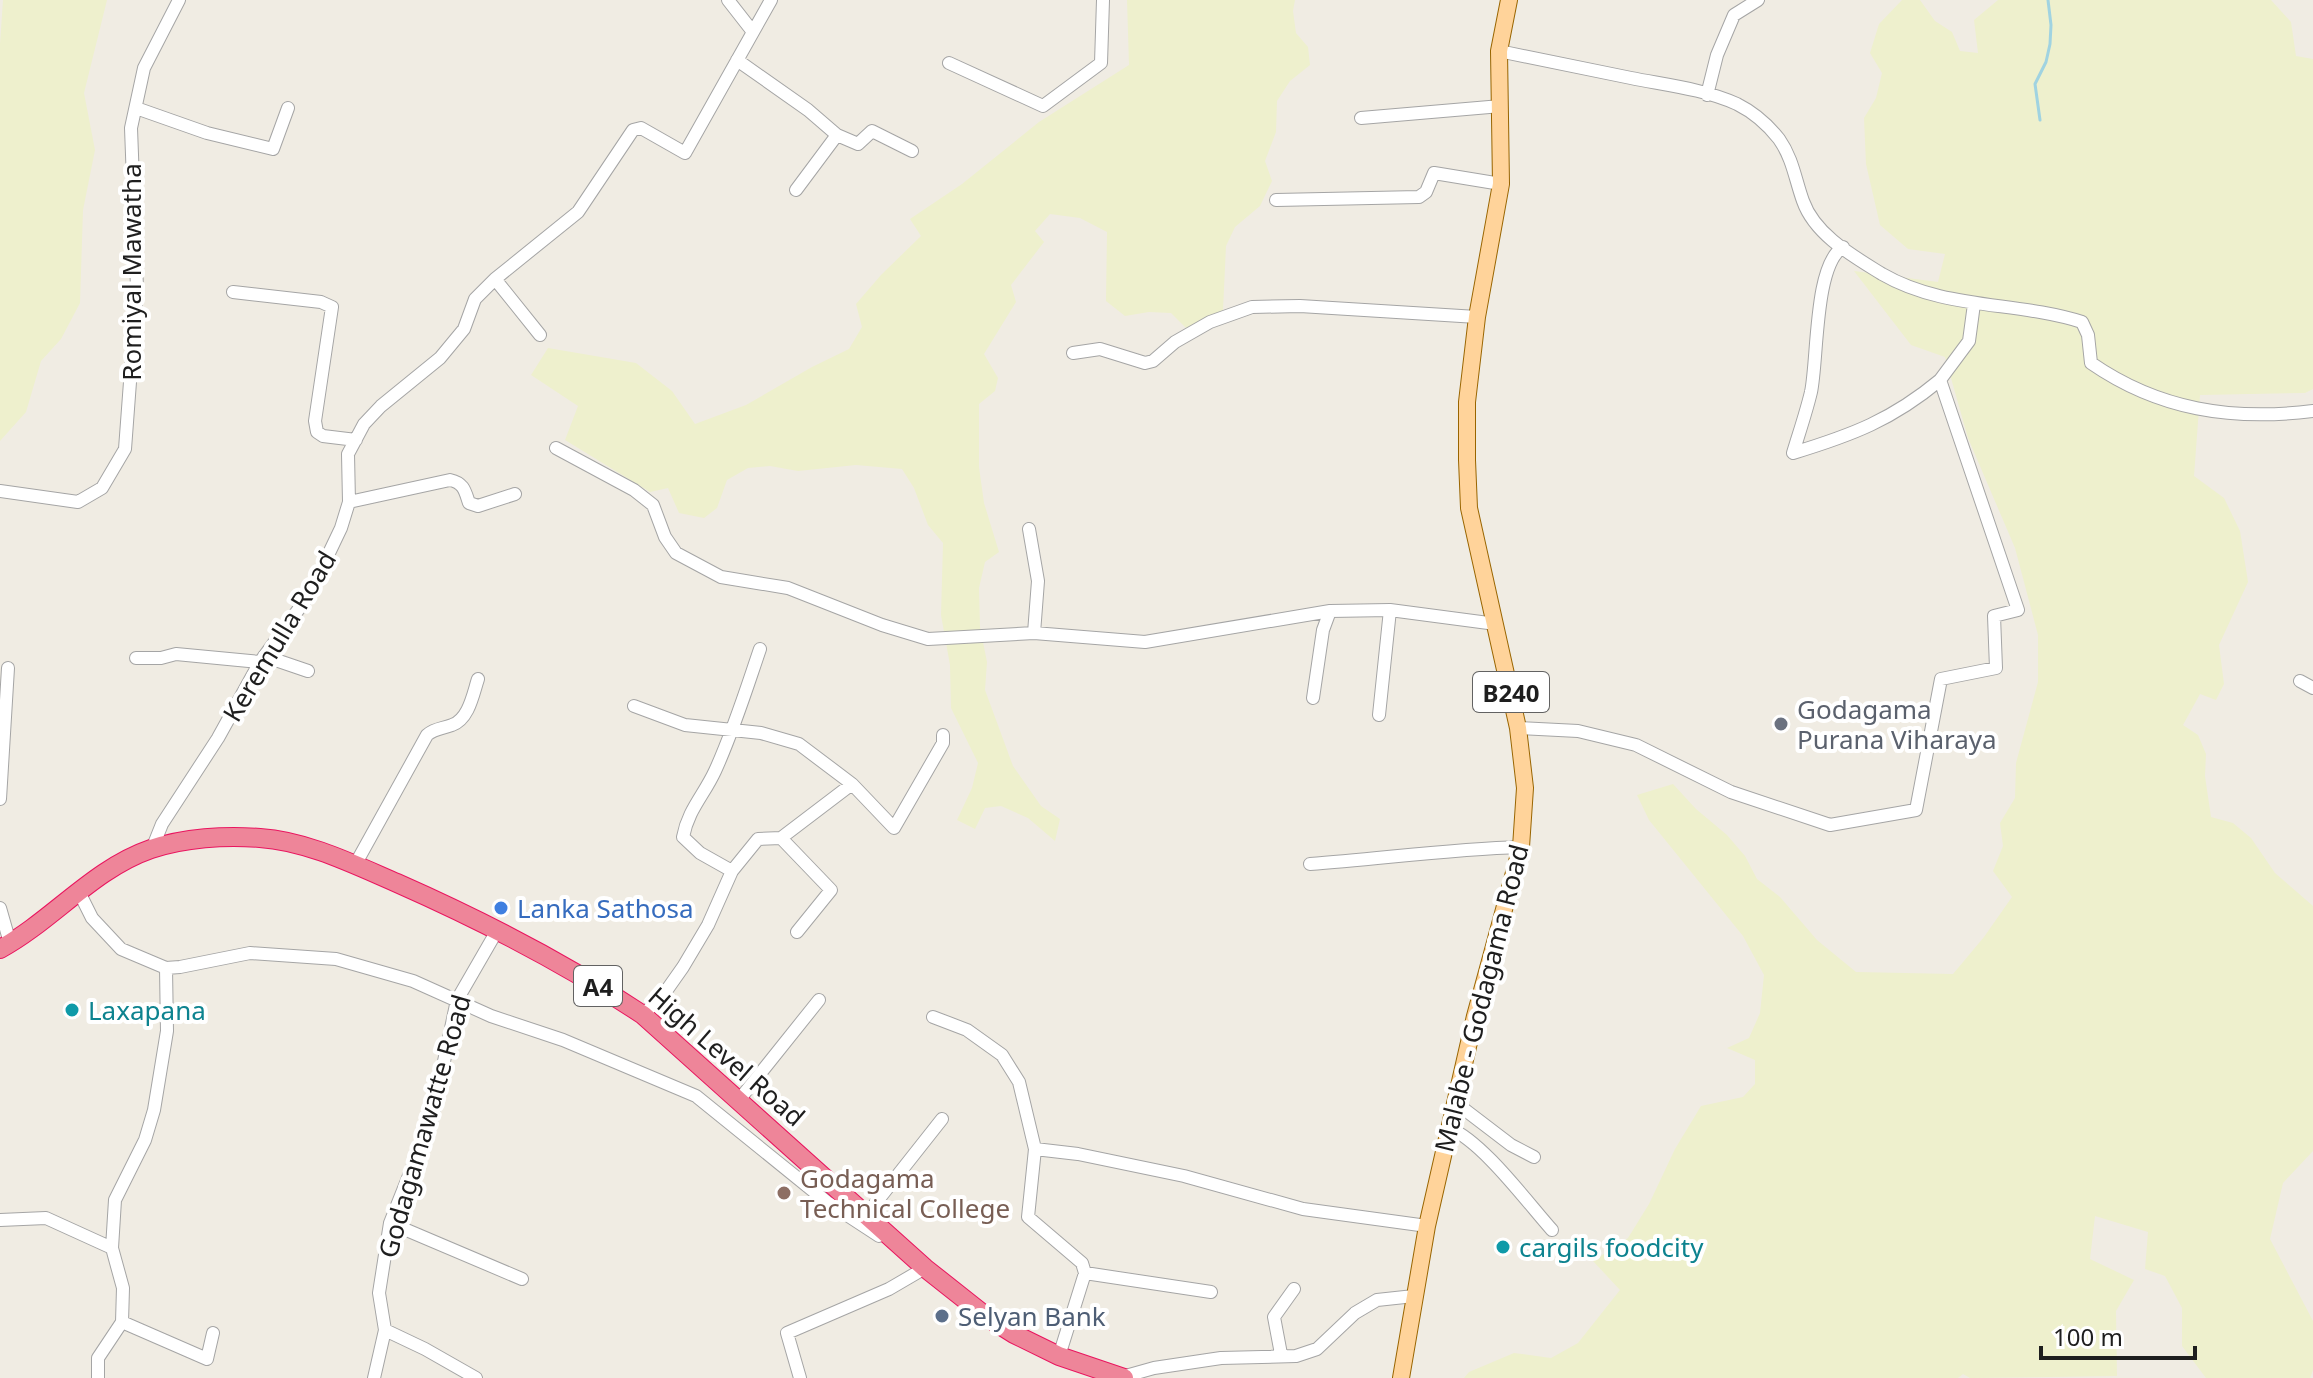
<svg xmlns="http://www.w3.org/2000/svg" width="2313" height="1378" font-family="'Noto Sans',sans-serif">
<rect width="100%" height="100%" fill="#f0ece3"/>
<!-- farmland -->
<path fill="#eef0cd" d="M 3,0 L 107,0 L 84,93 L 95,150 L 83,210 L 80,303 L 61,339 L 41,361 L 26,412 L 0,441 L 0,44 Z
M 1127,0 L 1295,0 L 1293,11 L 1296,33 L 1308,47 L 1310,65 L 1290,81 L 1277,101 L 1276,132 L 1265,161 L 1272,181 L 1260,206 L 1235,227 L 1226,246 L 1223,310 L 1187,329 L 1171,313 L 1149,312 L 1125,316 L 1106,301 L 1107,232 L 1080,218 L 1050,214 L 1035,231 L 1044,242 L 1011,285 L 1016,302 L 984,354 L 998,378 L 995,391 L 979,404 L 979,467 L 984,503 L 999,552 L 985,562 L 979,588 L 980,627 L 987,662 L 985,690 L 1013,766 L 1041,806 L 1060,819 L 1055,841 L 1028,818 L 1001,806 L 985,808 L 975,829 L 957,820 L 972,788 L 978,763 L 951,708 L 950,665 L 941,615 L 943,543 L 928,525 L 914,488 L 902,469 L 856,465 L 798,471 L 770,466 L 748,468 L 727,480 L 717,508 L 704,518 L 679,513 L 668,488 L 650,492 L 565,440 L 578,406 L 531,375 L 548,348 L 636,363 L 672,391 L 695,424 L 746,405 L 812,367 L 849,349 L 862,327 L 856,304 L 881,275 L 921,236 L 910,219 L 962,184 L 1039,122 L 1129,65 Z
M 1902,0 L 1920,0 L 1935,21 L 1952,32 L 1960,51 L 1978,53 L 1974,20 L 1998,0 L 2271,0 L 2291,22 L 2296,56 L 2313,59 L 2313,389 L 2305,393 L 2200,395 L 2194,476 L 2224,498 L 2240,531 L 2248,582 L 2219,645 L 2224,684 L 2216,700 L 2200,694 L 2183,725 L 2198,735 L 2206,754 L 2205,776 L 2211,817 L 2233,823 L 2251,838 L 2275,873 L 2313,906 L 2313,1151 L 2283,1183 L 2270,1239 L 2313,1321 L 2313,1370 L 2310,1378 L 2206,1378 L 2182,1346 L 2182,1308 L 2165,1276 L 2145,1269 L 2148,1232 L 2095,1216 L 2090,1259 L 2134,1280 L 2116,1311 L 2117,1376 L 1970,1378 L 1963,1374 L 1958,1378 L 1464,1378 L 1469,1372 L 1514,1353 L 1551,1358 L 1578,1343 L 1620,1290 L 1593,1261 L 1628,1238 L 1649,1204 L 1675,1149 L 1701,1106 L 1743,1097 L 1755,1084 L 1755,1060 L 1727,1048 L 1749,1038 L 1760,1013 L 1764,975 L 1743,936 L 1649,820 L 1637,795 L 1673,784 L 1696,809 L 1727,835 L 1745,856 L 1757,879 L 1780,897 L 1817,940 L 1856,972 L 1953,974 L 1984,937 L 2012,897 L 1993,871 L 2003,846 L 2000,823 L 2015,798 L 2016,763 L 2038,682 L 2038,635 L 2015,548 L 1968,438 L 1945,357 L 1911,345 L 1854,271 L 1938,282 L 1945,254 L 1908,249 L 1880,225 L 1866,164 L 1864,118 L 1876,98 L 1882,73 L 1870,53 L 1879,24 Z"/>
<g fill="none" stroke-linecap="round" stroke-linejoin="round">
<!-- stream -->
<path stroke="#a0d3e1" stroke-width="3" d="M 2040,120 L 2035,84 L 2046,62 L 2050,44 L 2051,25 L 2048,0"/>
<!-- minor casing -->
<g stroke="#a5a5a5" stroke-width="14">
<path id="minor" d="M 728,0 L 753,32
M 1499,51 C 1543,60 1587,69 1631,78 C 1666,85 1704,89 1737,104 C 1753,112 1768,125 1779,139 C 1793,159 1795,179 1803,201 C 1815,235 1853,256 1882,274 C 1944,310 2016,301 2082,322 L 2088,335 L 2091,363 C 2159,410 2232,421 2313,411
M 737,60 L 808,110 L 837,135 L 858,144 L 872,131 L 912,151
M 949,63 L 1043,106 L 1101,63 L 1103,0
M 1707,95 L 1717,55 L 1734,15 L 1758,0
M 136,108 L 207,133 L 273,149 L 288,108
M 1361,118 L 1501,106
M 796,190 L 837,135
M 1276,200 L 1419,197 L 1426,192 L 1434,173 L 1501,184
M 1843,247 C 1814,265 1818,359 1811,392 C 1806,413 1799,433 1793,453 C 1852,435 1892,420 1940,380
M 495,279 L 540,335
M 233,292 L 321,302 L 332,307 L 315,421 L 317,432 L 323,436 L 356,440
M 1073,353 L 1100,349 L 1145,363 L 1153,361 L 1175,342 L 1210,322 L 1252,307 L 1300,306 L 1477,317
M 556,448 L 634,490 L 653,505 L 665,537 L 676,553 L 721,577 L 788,588 L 882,625 L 928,639 L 1034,633 L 1145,642 L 1330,611 L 1390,610 L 1496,624
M 0,491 L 78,502 L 102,488 L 125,449 L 137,288 L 131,128 L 144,68 L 179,0
M 349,502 L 450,480 C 464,483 465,491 469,503 L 478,506 L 515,494
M 1029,529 L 1038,581 L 1034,633
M 264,656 L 308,671
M 136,658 L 161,658 L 176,654 L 260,662
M 2300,681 L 2313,688
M 1313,698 L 1323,630 L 1330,611
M 634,706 L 685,725 L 761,733 L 799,744 L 852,784
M 1379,715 L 1390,610
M 1518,728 L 1578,731 L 1636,745 L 1731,792 L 1830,825 L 1916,810 L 1941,679 L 1996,668 L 1994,616 L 2018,610 L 1940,380 L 1969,341 L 1974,304
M 0,799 L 8,668
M 781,838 L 852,784 L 894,828 L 943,743 L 943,735
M 152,849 L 162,824 L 218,738 L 260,662 L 309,595 L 341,528 L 349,502 L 348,454 L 364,424 L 381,406 L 440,358 L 464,329 L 475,299 L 495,279 L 578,212 L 633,130 L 641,128 L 685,153 L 771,0
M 1310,864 C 1380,859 1450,849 1521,847
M 355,865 L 427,735 C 435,728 442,729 452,725 C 469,719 473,694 478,679
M 732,871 L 700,853 L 683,837 C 688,810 704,795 715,771 C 733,732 746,690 760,649
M 79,892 L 92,918 L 121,949 L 166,968 L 180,967 L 250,953 L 336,959 L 413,981 L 491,1016 L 563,1040 L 696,1096 L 827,1202 L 879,1236
M 0,908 L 10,943
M 643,1015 L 664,994 L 683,967 L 708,925 L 732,871 L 758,839 L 781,838 L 831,890 L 797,932
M 933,1017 L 967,1030 L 1002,1055 L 1019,1082 L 1035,1149 L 1028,1217 L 1082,1263 L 1085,1273 L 1059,1356
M 739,1100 L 819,1000
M 1456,1103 L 1511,1145 L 1534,1157
M 1449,1128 C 1482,1141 1527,1202 1552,1230
M 1035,1149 L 1078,1154 L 1184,1176 L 1303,1209 L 1427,1226
M 867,1214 L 942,1119
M 0,1220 L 46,1218 L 112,1248
M 390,1223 L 522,1279
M 1085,1273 L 1211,1292
M 122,1322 L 207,1359 L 213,1333
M 385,1330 L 425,1349 L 476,1378
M 1281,1354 L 1274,1317 L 1294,1289
M 1122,1377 L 1154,1368 L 1221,1358 L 1296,1356 L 1317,1349 L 1355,1313 L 1377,1300 L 1414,1296
M 98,1378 L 98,1358 L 122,1322 L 123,1288 L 112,1248 L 115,1200 L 145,1140 L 154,1110 L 167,1031 L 166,968
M 374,1378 L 385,1330 L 379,1293 L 390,1223 L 432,1118 L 457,1000 L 498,929
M 800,1378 L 787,1333 L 889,1289 L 925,1268"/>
</g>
<!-- major casing -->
<g stroke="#996500" stroke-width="18">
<path id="major" d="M 1401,1378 L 1427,1226 L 1475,1016 L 1521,847 L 1525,788 L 1518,728 L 1469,508 L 1467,460 L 1467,402 L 1477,317 L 1501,184 L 1499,51 L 1509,0"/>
</g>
<!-- highway casing -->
<g stroke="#e9155f" stroke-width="20">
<path id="highway" d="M 0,949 C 53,920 93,869 151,849 C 184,838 225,835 260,838 C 307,841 355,865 397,883 C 483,921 565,963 643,1015 L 925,1268 L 987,1317 L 1014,1334 L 1059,1356 L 1124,1378"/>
</g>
<!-- minor -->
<use href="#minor" stroke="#fff" stroke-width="12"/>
<!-- major -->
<use href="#major" stroke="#ffd39a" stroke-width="16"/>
<!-- highway -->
<use href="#highway" stroke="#ee8599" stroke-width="18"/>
</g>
<!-- markers -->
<circle fill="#6b7280" stroke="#fff" stroke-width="3" cx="1781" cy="724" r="8"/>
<circle fill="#3f7fe0" stroke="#fff" stroke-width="3" cx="501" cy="908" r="8"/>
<g fill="#0f9aa8" stroke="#fff" stroke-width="3">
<circle cx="72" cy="1010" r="8"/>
<circle cx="1503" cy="1247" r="8"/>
</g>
<circle fill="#8d6e63" stroke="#fff" stroke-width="3" cx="784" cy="1193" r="8"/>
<circle fill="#5c6f8a" stroke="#fff" stroke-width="3" cx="942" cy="1316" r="8"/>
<g text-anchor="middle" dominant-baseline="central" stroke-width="8" stroke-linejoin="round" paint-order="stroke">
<!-- shield labels -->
<g fill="#fff" stroke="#626262" stroke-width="2">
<rect x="1473" y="672" width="76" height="40" rx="6"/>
<rect x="574" y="966" width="48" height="40" rx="6"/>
</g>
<g font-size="24" font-weight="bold" fill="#1e1e1e">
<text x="1511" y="692">B240</text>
<text x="598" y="986">A4</text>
</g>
<!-- street labels -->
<g font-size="26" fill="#1e1e1e" stroke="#fff">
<text transform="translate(131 272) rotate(-90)">Romiyal Mawatha</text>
<text transform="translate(279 636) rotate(-59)">Keremulla Road</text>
<text transform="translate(1481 998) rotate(-76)">Malabe - Godagama Road</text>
<text transform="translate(727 1056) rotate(41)">High Level Road</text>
<text transform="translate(424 1126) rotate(-74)">Godagamawatte Road</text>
</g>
<!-- worship labels -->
<g font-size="26" fill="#5b616d" stroke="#fff" text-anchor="start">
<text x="1797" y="709">Godagama<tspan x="1797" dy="30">Purana Viharaya</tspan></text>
</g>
<!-- shop labels -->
<g font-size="26" fill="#366cbe" stroke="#fff" text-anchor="start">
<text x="517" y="908">Lanka Sathosa</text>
</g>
<!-- culture labels -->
<g font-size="26" fill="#0d838f" stroke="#fff" text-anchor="start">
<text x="88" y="1010">Laxapana</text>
<text x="1519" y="1247">cargils foodcity</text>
</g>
<!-- education labels -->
<g font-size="26" fill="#785e54" stroke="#fff" text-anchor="start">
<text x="800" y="1178">Godagama<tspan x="800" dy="30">Technical College</tspan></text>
</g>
<!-- service labels -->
<g font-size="26" fill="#4e5e75" stroke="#fff" text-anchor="start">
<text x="958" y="1316">Selyan Bank</text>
</g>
</g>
<!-- scale -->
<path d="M2041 1346v12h154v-12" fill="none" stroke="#1e1e1e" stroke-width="4"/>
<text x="2053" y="1346" font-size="24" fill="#1e1e1e" stroke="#ffffff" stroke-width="6" paint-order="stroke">100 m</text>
</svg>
